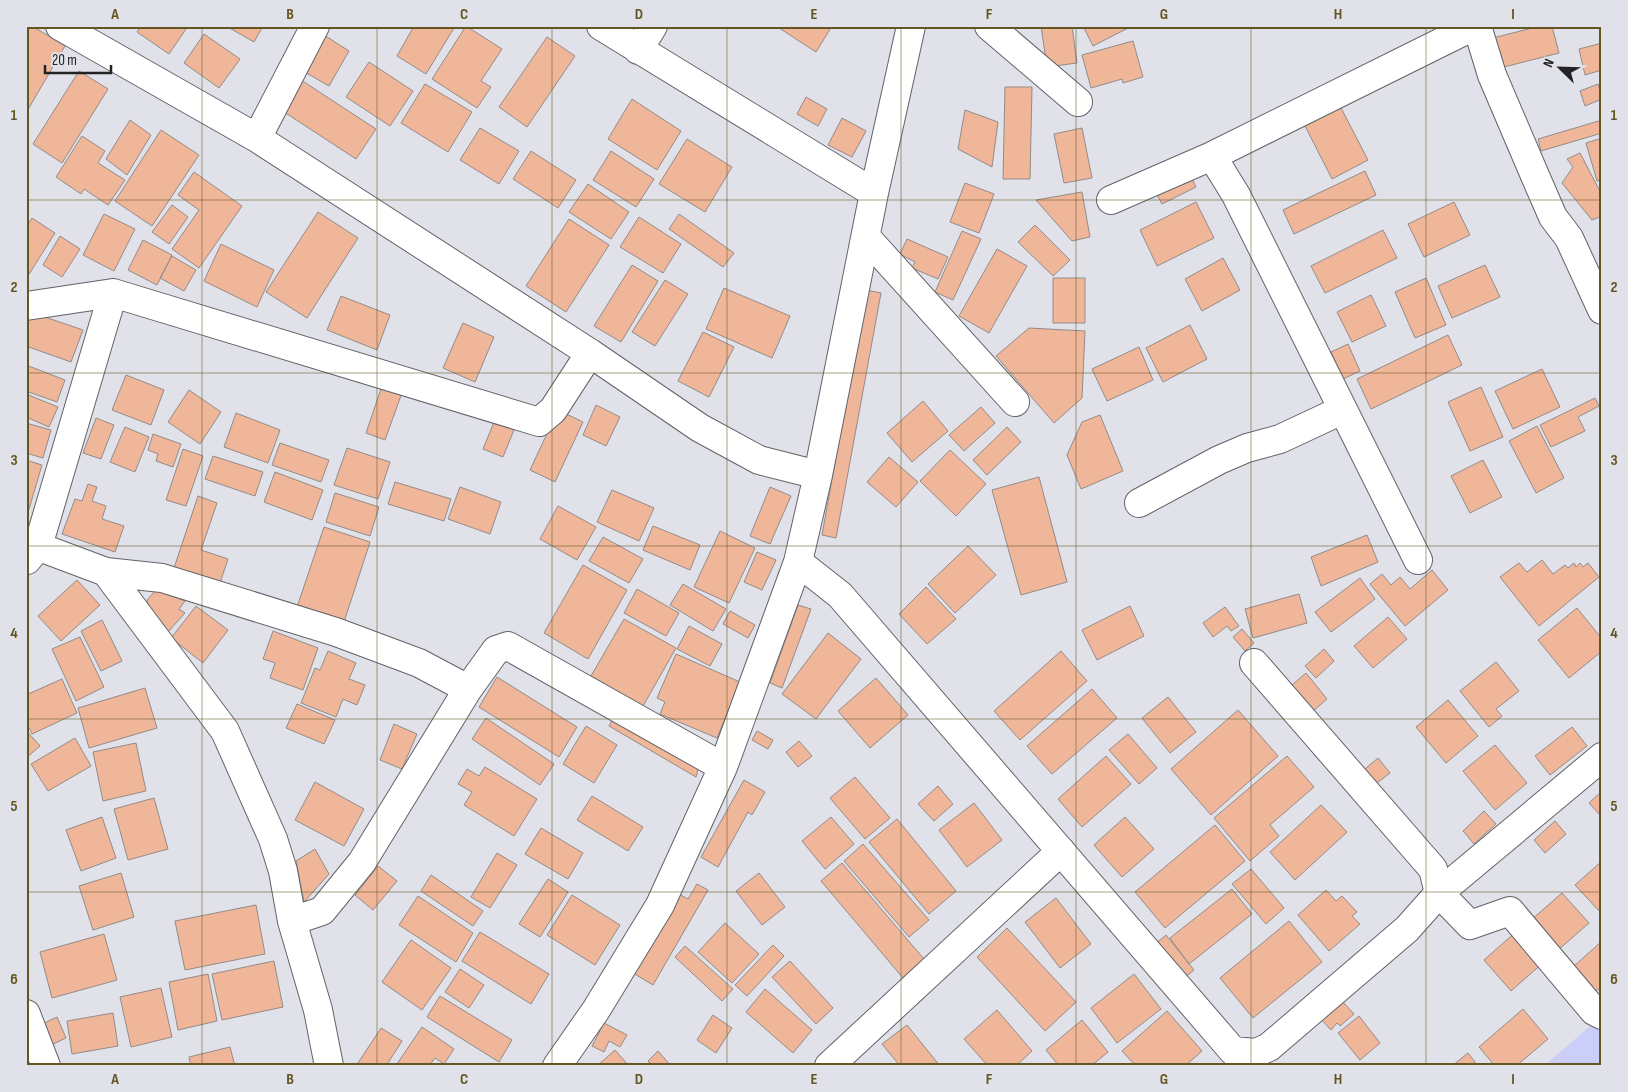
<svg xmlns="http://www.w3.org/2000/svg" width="1628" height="1092" font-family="'Sofia Sans Condensed',sans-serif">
<rect width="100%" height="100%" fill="#e0e1e9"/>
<!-- green -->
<path fill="#cbcef9" d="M 1602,1016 L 1602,1066 L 1544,1066 Z"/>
<!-- building -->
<path fill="#f0b699" stroke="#938b88" d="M 26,26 L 32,26 L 65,46 L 26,113 Z
M 141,26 L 188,26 L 169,54 L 137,32 Z
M 226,26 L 263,26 L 254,42 Z
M 414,26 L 454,28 L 426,74 L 397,56 Z
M 466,26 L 502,49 L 481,81 L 491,87 L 477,108 L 432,79 Z
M 776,26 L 832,26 L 816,52 Z
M 1041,26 L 1072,26 L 1077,63 L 1047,67 Z
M 1083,26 L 1132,26 L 1093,46 Z
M 1540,26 L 1552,26 L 1559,53 L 1500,68 L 1493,38 Z
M 204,34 L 240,59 L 219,88 L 184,63 Z
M 324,35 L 349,51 L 329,86 L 303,71 Z
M 547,37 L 575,56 L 527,127 L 499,107 Z
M 1133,41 L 1143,77 L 1123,83 L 1122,79 L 1091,88 L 1082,55 Z
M 1602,43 L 1602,70 L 1585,75 L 1579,49 Z
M 369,62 L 413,91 L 390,126 L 346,97 Z
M 79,71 L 108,89 L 62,163 L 33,144 Z
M 298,78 L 376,129 L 356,159 L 278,108 Z
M 425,84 L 472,112 L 448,152 L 401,123 Z
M 1598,84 L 1602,99 L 1585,106 L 1580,91 Z
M 1005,87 L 1032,87 L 1030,179 L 1003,179 Z
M 806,97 L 827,109 L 818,126 L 797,114 Z
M 632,99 L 681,131 L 657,170 L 608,139 Z
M 1339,104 L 1368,160 L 1332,179 L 1303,122 Z
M 965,110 L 998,122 L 992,167 L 958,149 Z
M 842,118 L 866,131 L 852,157 L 828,145 Z
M 130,120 L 151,135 L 127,175 L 106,159 Z
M 1602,120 L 1602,133 L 1541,151 L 1538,139 Z
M 480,128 L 519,151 L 499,184 L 460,160 Z
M 1082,128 L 1092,178 L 1064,183 L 1054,134 Z
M 161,130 L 199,155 L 152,226 L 115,201 Z
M 82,136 L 105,151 L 98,163 L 125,180 L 108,205 L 84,189 L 81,194 L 56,177 Z
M 1602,138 L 1602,180 L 1597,181 L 1586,143 Z
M 687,139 L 732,167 L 705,212 L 659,184 Z
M 531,151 L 576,180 L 558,208 L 513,179 Z
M 611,151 L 654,179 L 636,207 L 593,180 Z
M 1580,153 L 1602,195 L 1602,216 L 1592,220 L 1562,183 L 1573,167 L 1567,159 Z
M 1188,171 L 1196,187 L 1162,204 L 1154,189 Z
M 1365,171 L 1376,195 L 1294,234 L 1283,210 Z
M 194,172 L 242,206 L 199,268 L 172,249 L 199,210 L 178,195 Z
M 965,183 L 994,194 L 979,233 L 950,222 Z
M 588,184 L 629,212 L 611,239 L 569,212 Z
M 1082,192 L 1090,237 L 1072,241 L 1036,200 Z
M 1196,202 L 1214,238 L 1157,266 L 1140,230 Z
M 1454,202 L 1470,235 L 1424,257 L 1408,224 Z
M 172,205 L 188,217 L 169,244 L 152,232 Z
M 318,212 L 358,238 L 307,318 L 266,292 Z
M 104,214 L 135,229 L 114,271 L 83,255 Z
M 679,214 L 734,253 L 723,267 L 669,229 Z
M 639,217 L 681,244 L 663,273 L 620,247 Z
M 32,218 L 55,233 L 26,279 L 26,228 Z
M 569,219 L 609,245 L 566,312 L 526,286 Z
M 1035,225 L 1070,260 L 1053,276 L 1018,242 Z
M 1383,230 L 1397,258 L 1325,293 L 1311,266 Z
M 962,231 L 981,239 L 953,300 L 935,292 Z
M 60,236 L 80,249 L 62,277 L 43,265 Z
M 907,239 L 948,257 L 938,279 L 912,268 L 915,262 L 900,254 Z
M 143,240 L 172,255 L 157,285 L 128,270 Z
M 221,244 L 274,270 L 257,307 L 204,281 Z
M 997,249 L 1027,266 L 989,333 L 959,316 Z
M 172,256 L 196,270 L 184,291 L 160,278 Z
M 1223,258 L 1240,290 L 1202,311 L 1185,279 Z
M 632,265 L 658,281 L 621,342 L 594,326 Z
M 1485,265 L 1500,297 L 1452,318 L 1438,286 Z
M 1053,278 L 1085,278 L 1085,323 L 1053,323 Z
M 1426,278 L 1446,325 L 1415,338 L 1395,292 Z
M 665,280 L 688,294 L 655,346 L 632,332 Z
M 724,288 L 790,316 L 772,358 L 706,329 Z
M 866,290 L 881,293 L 836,538 L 822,535 Z
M 1371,295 L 1386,326 L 1352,342 L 1337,312 Z
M 341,296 L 390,315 L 377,350 L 327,330 Z
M 30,312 L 83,330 L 71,362 L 26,346 L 26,323 Z
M 463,323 L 494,337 L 475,382 L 443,368 Z
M 1190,325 L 1207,359 L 1163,382 L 1146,348 Z
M 1029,328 L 1085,331 L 1082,398 L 1054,423 L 996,356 Z
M 703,332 L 734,347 L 709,397 L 678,381 Z
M 1448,335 L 1462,365 L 1371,409 L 1357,379 Z
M 1348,344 L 1360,371 L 1343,379 L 1331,352 Z
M 1139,347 L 1153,380 L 1107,401 L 1092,369 Z
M 26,365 L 65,380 L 57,402 L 26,391 Z
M 1542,369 L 1560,407 L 1513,429 L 1495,391 Z
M 126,375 L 164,390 L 151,425 L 112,410 Z
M 383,383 L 403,390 L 385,440 L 366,433 Z
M 1481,387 L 1503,437 L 1470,451 L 1448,402 Z
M 189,390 L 221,412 L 200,444 L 168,422 Z
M 26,394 L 58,407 L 49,427 L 26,417 Z
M 1595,398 L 1599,406 L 1578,417 L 1585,431 L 1551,447 L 1540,425 Z
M 923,401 L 948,431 L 912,462 L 887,433 Z
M 596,405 L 620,417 L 606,446 L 583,435 Z
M 981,407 L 995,423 L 964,451 L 949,435 Z
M 558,410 L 583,422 L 555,482 L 530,470 Z
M 236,413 L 280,430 L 268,463 L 224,447 Z
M 1100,415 L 1123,471 L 1081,489 L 1067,455 L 1082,422 Z
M 96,418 L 114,425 L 101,459 L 83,453 Z
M 494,422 L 514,430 L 503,457 L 483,449 Z
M 26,423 L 51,430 L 43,458 L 26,453 Z
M 1537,426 L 1564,478 L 1536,493 L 1509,441 Z
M 125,427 L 149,437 L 135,472 L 110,462 Z
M 1007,427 L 1021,442 L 987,475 L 973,460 Z
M 153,434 L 181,444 L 173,467 L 156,461 L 158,454 L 148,450 Z
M 280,443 L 329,460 L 321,482 L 272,465 Z
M 347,448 L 390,462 L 378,499 L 334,485 Z
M 183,449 L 203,456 L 186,506 L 166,500 Z
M 950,450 L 986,484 L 956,516 L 920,481 Z
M 213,456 L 263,472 L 255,496 L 205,479 Z
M 889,457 L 918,482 L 896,507 L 867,482 Z
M 26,460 L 42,465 L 27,516 L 26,516 Z
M 1483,460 L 1502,497 L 1470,513 L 1451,476 Z
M 275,472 L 323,490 L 312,520 L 264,502 Z
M 1039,477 L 1067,582 L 1021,595 L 992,490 Z
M 395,482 L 451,499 L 444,521 L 388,504 Z
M 88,484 L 97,487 L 92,501 L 106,506 L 102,519 L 124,526 L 115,552 L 62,534 L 75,499 L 82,501 Z
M 460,487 L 501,502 L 490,534 L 448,519 Z
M 770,487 L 791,496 L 770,544 L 750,536 Z
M 612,490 L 654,508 L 639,541 L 597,522 Z
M 335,493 L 379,507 L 370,536 L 326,522 Z
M 198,496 L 217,503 L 201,550 L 228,559 L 219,586 L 173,571 Z
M 558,506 L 596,527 L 577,560 L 540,539 Z
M 653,526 L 700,545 L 690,570 L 643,550 Z
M 324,527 L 370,542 L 344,622 L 297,607 Z
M 720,531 L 755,548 L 729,603 L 694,587 Z
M 1367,535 L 1378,562 L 1321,586 L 1311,557 Z
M 603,537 L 643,559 L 629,583 L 589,561 Z
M 968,546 L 996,575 L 955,613 L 928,584 Z
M 757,552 L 776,560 L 762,590 L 744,582 Z
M 1542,560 L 1553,574 L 1565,565 L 1568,568 L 1574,563 L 1576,567 L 1580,563 L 1583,567 L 1588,563 L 1599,577 L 1539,626 L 1500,577 L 1519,563 L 1527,572 Z
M 583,565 L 627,590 L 588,659 L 544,633 Z
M 1432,570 L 1448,590 L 1405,626 L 1370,584 L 1382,574 L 1391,585 L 1400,577 L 1410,589 Z
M 1360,578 L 1375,599 L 1331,632 L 1315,612 Z
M 77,580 L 100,605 L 61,641 L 38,616 Z
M 683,584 L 726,609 L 713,631 L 670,605 Z
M 926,587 L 956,619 L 927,644 L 899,614 Z
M 637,589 L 679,613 L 666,636 L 624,613 Z
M 156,590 L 185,601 L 179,609 L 185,613 L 168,632 L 151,617 L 147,600 Z
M 1299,594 L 1307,623 L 1253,638 L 1245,609 Z
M 798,605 L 811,609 L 782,688 L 770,683 Z
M 196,606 L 228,630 L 203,663 L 171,638 Z
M 1130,606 L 1144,636 L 1097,660 L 1082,630 Z
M 1225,607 L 1239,626 L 1231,631 L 1227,626 L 1213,637 L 1203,623 Z
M 1577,608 L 1602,639 L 1602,651 L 1569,678 L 1538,640 Z
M 730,611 L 755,625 L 748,638 L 723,624 Z
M 1388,617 L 1407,639 L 1373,668 L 1354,646 Z
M 624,619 L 676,648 L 643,706 L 591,676 Z
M 102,620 L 122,661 L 101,671 L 81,631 Z
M 689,626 L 722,644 L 710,666 L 677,649 Z
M 1242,629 L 1254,643 L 1245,651 L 1233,637 Z
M 273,631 L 318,648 L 303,690 L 270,678 L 275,663 L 263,659 Z
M 828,633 L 861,659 L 816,719 L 782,694 Z
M 80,637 L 104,687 L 76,701 L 52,649 Z
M 1324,649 L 1334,661 L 1316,678 L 1305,666 Z
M 328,651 L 356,663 L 349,679 L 365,685 L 357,705 L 343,699 L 336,717 L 301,703 L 315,668 L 320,670 Z
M 1061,651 L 1087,681 L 1020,740 L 994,711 Z
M 676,654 L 740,682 L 717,738 L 660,714 L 665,702 L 657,698 Z
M 1496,662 L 1519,691 L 1496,709 L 1502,716 L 1489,727 L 1460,691 Z
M 1306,673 L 1327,699 L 1313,711 L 1292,685 Z
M 497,677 L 577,727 L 559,757 L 479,707 Z
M 876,678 L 908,715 L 870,748 L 838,711 Z
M 62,679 L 77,713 L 32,734 L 26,722 L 26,695 Z
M 145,688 L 157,728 L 89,748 L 78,708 Z
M 1092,689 L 1117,718 L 1052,774 L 1027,746 Z
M 1168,697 L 1196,732 L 1170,753 L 1142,718 Z
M 1448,700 L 1478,736 L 1446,763 L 1416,727 Z
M 297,704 L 335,720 L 324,744 L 286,728 Z
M 1238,710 L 1278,756 L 1211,815 L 1171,769 Z
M 616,713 L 700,762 L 696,777 L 609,726 Z
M 486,718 L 554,764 L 540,785 L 472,739 Z
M 394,724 L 417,734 L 402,769 L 380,760 Z
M 586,726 L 617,745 L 594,783 L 563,764 Z
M 1572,727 L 1587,746 L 1550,775 L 1535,756 Z
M 26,730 L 40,746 L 26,758 Z
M 757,731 L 773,740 L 768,749 L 752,740 Z
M 1128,734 L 1157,768 L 1139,784 L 1109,750 Z
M 75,738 L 91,766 L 48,791 L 31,764 Z
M 799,741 L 812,756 L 798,767 L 786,752 Z
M 136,743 L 146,791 L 103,801 L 93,752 Z
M 1495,745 L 1527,783 L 1495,810 L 1463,771 Z
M 1106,756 L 1131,784 L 1082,827 L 1058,799 Z
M 1287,756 L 1314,787 L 1270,825 L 1279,836 L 1250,861 L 1214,818 Z
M 1378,758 L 1390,773 L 1377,783 L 1365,769 Z
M 485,767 L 537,799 L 514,836 L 464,805 L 472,792 L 458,784 L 467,769 L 479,776 Z
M 855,777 L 890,818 L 865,839 L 830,798 Z
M 744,780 L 765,792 L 752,815 L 748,812 L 718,867 L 701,857 Z
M 315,782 L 364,809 L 344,846 L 295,820 Z
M 938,786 L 953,804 L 934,821 L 918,804 Z
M 1602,791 L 1602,815 L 1601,816 L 1589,803 Z
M 592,796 L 643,827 L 628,851 L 577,820 Z
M 154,798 L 168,849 L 128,860 L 114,809 Z
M 974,803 L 1002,840 L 967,867 L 939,830 Z
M 1321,805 L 1347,832 L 1295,880 L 1270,852 Z
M 1484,811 L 1496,824 L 1474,844 L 1463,831 Z
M 102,817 L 116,858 L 81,871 L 66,830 Z
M 831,817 L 854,844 L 825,869 L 802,841 Z
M 1125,817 L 1154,849 L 1122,877 L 1094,845 Z
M 897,819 L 956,891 L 929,914 L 869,842 Z
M 1555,821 L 1566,834 L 1545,853 L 1534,840 Z
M 1215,825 L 1245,861 L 1165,928 L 1135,892 Z
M 541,828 L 583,853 L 568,879 L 525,854 Z
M 863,844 L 929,920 L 909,937 L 844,861 Z
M 315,849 L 329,874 L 304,902 L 296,861 Z
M 497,853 L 517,865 L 490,908 L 471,897 Z
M 1602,861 L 1602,910 L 1600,912 L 1575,885 Z
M 842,863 L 924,959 L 903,978 L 821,881 Z
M 378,866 L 397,881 L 373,910 L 355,895 Z
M 1251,869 L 1284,908 L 1266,924 L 1232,884 Z
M 121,873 L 134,917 L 93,930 L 79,886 Z
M 759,873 L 785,907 L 762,925 L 736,891 Z
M 431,875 L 483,911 L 473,926 L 421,891 Z
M 548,879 L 568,892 L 540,937 L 519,924 Z
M 697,884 L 708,890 L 653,985 L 633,973 L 679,894 L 688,899 Z
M 1232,889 L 1252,914 L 1189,964 L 1170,938 Z
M 1326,890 L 1336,901 L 1342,896 L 1357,912 L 1352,916 L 1360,924 L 1329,951 L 1298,915 Z
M 1562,893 L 1589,923 L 1557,951 L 1530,921 Z
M 572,895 L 620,925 L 595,965 L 547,935 Z
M 418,896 L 473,933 L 456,962 L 399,925 Z
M 1056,898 L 1091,944 L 1060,968 L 1025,922 Z
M 256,905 L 265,954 L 185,970 L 175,921 Z
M 1289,921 L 1322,962 L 1253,1018 L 1220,978 Z
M 725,923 L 759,954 L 732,983 L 698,952 Z
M 1007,928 L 1076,1002 L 1045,1031 L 977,957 Z
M 1517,931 L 1544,962 L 1511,991 L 1484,960 Z
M 480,932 L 549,974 L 531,1004 L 462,961 Z
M 104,934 L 117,980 L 52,998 L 40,952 Z
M 1166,935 L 1194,970 L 1183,979 L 1155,944 Z
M 411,940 L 451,968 L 422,1010 L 382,982 Z
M 1602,941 L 1602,986 L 1595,992 L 1573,967 Z
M 773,945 L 784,956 L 747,996 L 735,985 Z
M 685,946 L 733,989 L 722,1001 L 675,957 Z
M 274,961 L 283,1007 L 222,1020 L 212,974 Z
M 790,961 L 833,1008 L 816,1024 L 772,977 Z
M 460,969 L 484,985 L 469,1008 L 445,992 Z
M 208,974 L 217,1021 L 178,1030 L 169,982 Z
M 1134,974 L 1161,1009 L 1117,1043 L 1091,1008 Z
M 161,988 L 172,1037 L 131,1047 L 120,997 Z
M 765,989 L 812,1030 L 793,1053 L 746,1012 Z
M 440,996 L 512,1040 L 499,1062 L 427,1017 Z
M 1342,1001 L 1354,1014 L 1340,1026 L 1337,1023 L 1331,1030 L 1320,1018 Z
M 1523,1009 L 1548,1039 L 1516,1066 L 1495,1066 L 1479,1047 Z
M 997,1010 L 1032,1051 L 1016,1066 L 988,1066 L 964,1039 Z
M 1167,1011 L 1202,1051 L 1185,1066 L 1136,1066 L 1122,1051 Z
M 113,1013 L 118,1046 L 72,1054 L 67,1021 Z
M 713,1015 L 732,1028 L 716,1053 L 697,1040 Z
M 1359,1016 L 1380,1043 L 1360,1060 L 1338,1033 Z
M 57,1017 L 66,1038 L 49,1046 L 40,1025 Z
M 1082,1020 L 1108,1052 L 1091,1066 L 1059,1066 L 1046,1050 Z
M 604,1023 L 627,1035 L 620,1047 L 609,1041 L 604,1052 L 592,1046 Z
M 907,1025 L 940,1066 L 900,1066 L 882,1044 Z
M 422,1027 L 454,1049 L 444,1064 L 435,1058 L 429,1066 L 400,1066 L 397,1064 Z
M 381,1028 L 402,1041 L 386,1066 L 356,1066 Z
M 230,1047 L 235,1066 L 191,1066 L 189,1057 Z
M 615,1050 L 629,1066 L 597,1066 Z
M 658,1051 L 671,1066 L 652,1066 L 648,1061 Z
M 1468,1053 L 1478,1066 L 1452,1066 Z"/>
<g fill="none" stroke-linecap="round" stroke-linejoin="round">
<!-- minor casing -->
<g stroke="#626369" stroke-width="30">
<path id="minor" d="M 60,26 L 257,138 L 590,353 L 700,428 L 759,460 L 818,475
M 601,26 L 874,193
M 989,26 L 1078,102
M 1477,26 L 1492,75 L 1536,178 L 1553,217 L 1569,238 L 1602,310
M 638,50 L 653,26
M 257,138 L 315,26
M 1212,156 L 1236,195 L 1418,560
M 1111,200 L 1212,156 L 1474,26
M 866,237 L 1015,402
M 26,306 L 113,293 L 539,422 L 553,410 L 590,353
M 1139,503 L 1219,460 L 1247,448 L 1280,439 L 1342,410
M 26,542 L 106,572 L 162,578 L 336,632 L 419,663 L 468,689
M 27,560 L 38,546 L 113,293
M 798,562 L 840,595 L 1233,1051 L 1256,1053 L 1269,1047 L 1407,929 L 1439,893 L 1602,757
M 106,572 L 225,731 L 273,839 L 283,871 L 292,921 L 318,1010 L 329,1066
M 1254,663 L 1433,869 L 1439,893 L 1470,925 L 1510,911 L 1594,1011 L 1602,1015
M 292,921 L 322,911 L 362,862 L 468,689 L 496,650 L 508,646 L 723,767
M 26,1014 L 46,1066
M 557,1066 L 596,1010 L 660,905 L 723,767 L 798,562 L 818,475 L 874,193 L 911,26
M 829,1066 L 1061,851"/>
</g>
<!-- minor -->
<use href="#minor" stroke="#fff" stroke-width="28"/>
</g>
<!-- grid -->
<path fill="none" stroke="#645623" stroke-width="1" stroke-opacity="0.55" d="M 202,26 L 202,1066M 377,26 L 377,1066M 552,26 L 552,1066M 727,26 L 727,1066M 901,26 L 901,1066M 1076,26 L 1076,1066M 1251,26 L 1251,1066M 1426,26 L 1426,1066M 26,200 L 1602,200M 26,373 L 1602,373M 26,546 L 1602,546M 26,719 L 1602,719M 26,892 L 1602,892"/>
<!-- border -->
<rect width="1628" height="1092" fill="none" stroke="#e0e1e9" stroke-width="55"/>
<!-- north arrow -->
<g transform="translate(1560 68) rotate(293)" stroke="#e0e1e9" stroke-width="4" paint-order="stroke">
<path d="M0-4L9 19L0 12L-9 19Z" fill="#222325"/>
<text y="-8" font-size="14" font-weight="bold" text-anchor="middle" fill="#222325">N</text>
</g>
<!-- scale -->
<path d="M45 65v8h66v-8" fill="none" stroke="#222325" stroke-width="2.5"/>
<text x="52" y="65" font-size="15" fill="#222325" stroke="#e0e1e9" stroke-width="4" paint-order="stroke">20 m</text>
<rect x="28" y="28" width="1572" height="1036" fill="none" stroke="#645623" stroke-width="2"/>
<g font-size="16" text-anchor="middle" font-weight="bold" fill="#645623">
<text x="115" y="19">A</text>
<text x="290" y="19">B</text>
<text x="464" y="19">C</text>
<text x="639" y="19">D</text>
<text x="814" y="19">E</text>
<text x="989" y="19">F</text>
<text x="1164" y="19">G</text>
<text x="1338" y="19">H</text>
<text x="1513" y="19">I</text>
<text x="14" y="120">1</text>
<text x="1614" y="120">1</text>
<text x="14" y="292">2</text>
<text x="1614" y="292">2</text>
<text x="14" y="465">3</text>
<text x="1614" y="465">3</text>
<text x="14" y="638">4</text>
<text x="1614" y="638">4</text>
<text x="14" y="811">5</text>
<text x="1614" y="811">5</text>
<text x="14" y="984">6</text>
<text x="1614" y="984">6</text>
<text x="115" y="1084">A</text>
<text x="290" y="1084">B</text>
<text x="464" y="1084">C</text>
<text x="639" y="1084">D</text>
<text x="814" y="1084">E</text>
<text x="989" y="1084">F</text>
<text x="1164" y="1084">G</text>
<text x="1338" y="1084">H</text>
<text x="1513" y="1084">I</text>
</g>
</svg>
